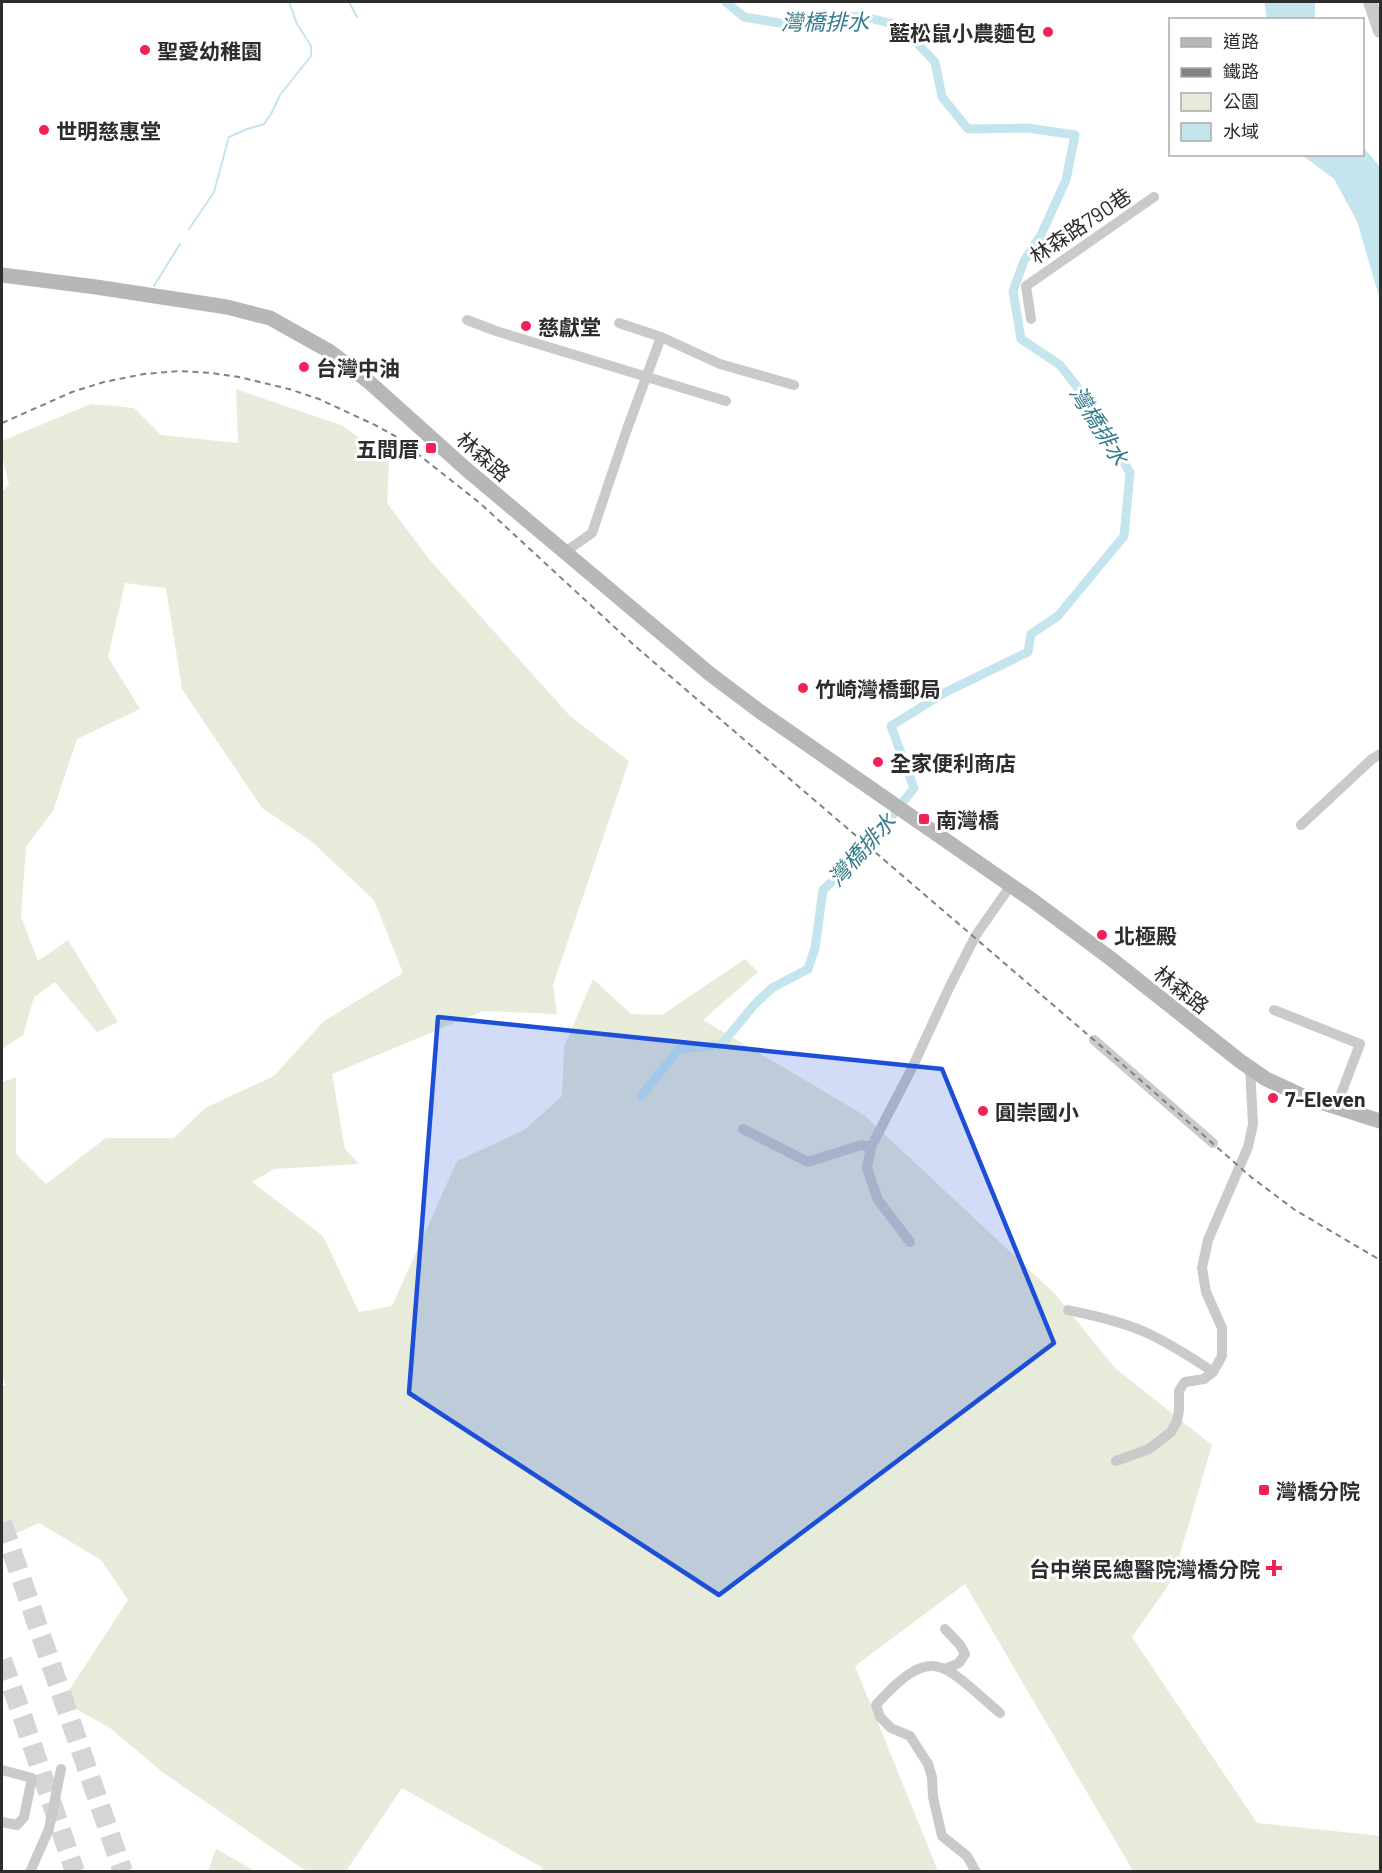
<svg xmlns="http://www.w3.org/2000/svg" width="1382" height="1873" font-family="Barlow,'Noto Sans TC',sans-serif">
<rect width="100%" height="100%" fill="#fff"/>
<!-- green -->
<path fill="#e7ecda" d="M 236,389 L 343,426 L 389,460 L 387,503 L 429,559 L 570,716 L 629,761 L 553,985 L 557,1014 L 483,1011 L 332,1074 L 345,1149 L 359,1164 L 274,1169 L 252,1182 L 323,1236 L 359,1312 L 392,1306 L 457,1161 L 524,1130 L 562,1096 L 564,1047 L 593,979 L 631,1014 L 662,1015 L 745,959 L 758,972 L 703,1020 L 864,1115 L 1055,1294 L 1115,1368 L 1212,1445 L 1180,1554 L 1170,1583 L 1132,1637 L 1257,1823 L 1380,1836 L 1380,1871 L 1133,1871 L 965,1584 L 855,1666 L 938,1871 L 540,1871 L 543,1868 L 402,1788 L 346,1871 L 306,1871 L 165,1774 L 110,1728 L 62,1701 L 128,1600 L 101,1560 L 39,1523 L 2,1540 L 2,1385 L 6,1385 L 2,1377 L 2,1082 L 16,1077 L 16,1154 L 46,1184 L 106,1138 L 174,1138 L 205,1108 L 274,1076 L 324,1021 L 403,973 L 374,900 L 311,841 L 262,808 L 182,689 L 166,588 L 125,583 L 108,657 L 140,709 L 77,739 L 53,811 L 26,847 L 21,917 L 38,961 L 68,940 L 118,1022 L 97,1032 L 55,982 L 34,997 L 23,1035 L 2,1049 L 2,491 L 9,485 L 2,456 L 2,441 L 91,404 L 134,408 L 161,435 L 238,443 Z
M 216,1849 L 255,1871 L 208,1871 Z"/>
<!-- water -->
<path fill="#c4e5ee" d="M 1264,2 L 1315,2 L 1315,19 L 1267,19 Z
M 1363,147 L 1380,167 L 1380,300 L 1357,221 L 1334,179 L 1302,155 L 1362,154 Z"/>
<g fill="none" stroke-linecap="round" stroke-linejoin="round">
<!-- stream -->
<path stroke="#c4e5ee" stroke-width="2" d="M 349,2 L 357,17
M 189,229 L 214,192 L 229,137 L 247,129 L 264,124 L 271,114 L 280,95 L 311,56 L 311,46 L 297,24 L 289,2
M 154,286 L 180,244"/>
<!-- canal -->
<path stroke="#c4e5ee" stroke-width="9" d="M 641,1096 L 679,1049 L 721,1045 L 754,1005 L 772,988 L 808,969 L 815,948 L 823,890 L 865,850 L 914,788 L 891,726 L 944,693 L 1028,652 L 1031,634 L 1058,616 L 1124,536 L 1130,473 L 1092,406 L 1060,365 L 1021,339 L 1013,291 L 1024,261 L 1041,235 L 1066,180 L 1075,135 L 1028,128 L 968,129 L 942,97 L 935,62 L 901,26 L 862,16 L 779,23 L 744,17 L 726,2"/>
<!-- motorway-tunnel -->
<path stroke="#d5d5d5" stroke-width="20" stroke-dasharray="20 10" stroke-linecap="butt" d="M 2,1523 L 123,1872
M 2,1660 L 23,1718 L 75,1872"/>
<!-- minor -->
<path stroke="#cacaca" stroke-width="10" d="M 1031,319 L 1026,286 L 1154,197
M 467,320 L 496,331 L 726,401
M 619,323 L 661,337
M 565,552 L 592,533 L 626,432 L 661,337 L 720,364 L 794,385
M 1301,825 L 1372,759 L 1380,754
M 1274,1010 L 1360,1044 L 1336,1107
M 1094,1040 L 1213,1143
M 743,1129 L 808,1162 L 861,1145 L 871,1147
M 910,1242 L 878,1200 L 867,1168 L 871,1147 L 912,1068 L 950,986 L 976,935 L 1011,885
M 1068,1310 C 1094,1316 1120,1321 1145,1332 C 1169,1343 1191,1357 1213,1372
M 1116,1461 L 1149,1449 L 1171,1432 L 1177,1421 L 1179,1410 L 1179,1391 L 1182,1386 L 1185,1382 L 1204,1379 L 1213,1372 L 1222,1356 L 1222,1328 L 1206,1292 L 1202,1268 L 1208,1240 L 1248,1147 L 1253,1124 L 1250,1068
M 945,1629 L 960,1645 L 965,1654 L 959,1663 L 947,1668
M 2,1770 L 32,1778 L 24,1817 L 17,1825 L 2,1822
M 30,1872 L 49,1829 L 61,1769
M 976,1872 L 967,1856 L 942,1836 L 933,1797 L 932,1777 L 928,1764 L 910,1736 L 891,1728 L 880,1717 L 876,1705 C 934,1640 944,1666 1000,1713"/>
<!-- tertiary -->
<path stroke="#cacaca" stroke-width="14" d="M 1370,2 L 1380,31"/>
<!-- secondary -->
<path stroke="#b7b7b7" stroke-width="15" d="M 2,275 L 96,287 L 227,307 L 270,318 L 329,351 L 368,381 L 466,469 L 710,674 L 762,713 L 1032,900 L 1110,958 L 1240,1061 L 1266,1079 L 1305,1097 L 1380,1121"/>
<!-- rail -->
<path stroke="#828282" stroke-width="2" stroke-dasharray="6 4.5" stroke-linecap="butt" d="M 2,423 L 72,392 L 104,382 L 144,374 L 179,371 L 211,373 L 239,377 L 289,389 L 319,399 L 375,425 L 395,436 L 481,504 L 635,646 L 1137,1077 L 1251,1177 L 1295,1210 L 1380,1260"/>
</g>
<!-- marked area -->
<path fill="#1d4ed8" fill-opacity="0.2" stroke="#1d4ed8" stroke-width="4.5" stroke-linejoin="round" d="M 438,1017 L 942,1069 L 1054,1343 L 719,1595 L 409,1393 Z"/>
<!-- markers -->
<g fill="#f22256" stroke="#fff" stroke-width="2">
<circle cx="1048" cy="32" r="6"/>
<circle cx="145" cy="50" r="6"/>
<circle cx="44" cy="130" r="6"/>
<circle cx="526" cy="326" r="6"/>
<circle cx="304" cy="367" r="6"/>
<rect x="425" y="442" width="12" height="12" rx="3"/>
<circle cx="803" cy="688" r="6"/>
<circle cx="878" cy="762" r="6"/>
<rect x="918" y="813" width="12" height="12" rx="3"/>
<circle cx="1102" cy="935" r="6"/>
<circle cx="1273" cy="1098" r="6"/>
<circle cx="983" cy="1111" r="6"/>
<rect x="1258" y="1484" width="12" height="12" rx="3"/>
<path d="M1271 1559h6v6h6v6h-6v6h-6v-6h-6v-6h6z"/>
</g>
<g text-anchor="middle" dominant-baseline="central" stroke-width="6" stroke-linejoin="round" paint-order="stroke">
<!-- poi labels -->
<g font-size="21" font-weight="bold" fill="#2d2d2d" stroke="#fff" text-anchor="start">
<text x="1036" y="32" text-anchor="end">藍松鼠小農麵包</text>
<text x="157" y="50">聖愛幼稚園</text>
<text x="56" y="130">世明慈惠堂</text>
<text x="538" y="326">慈獻堂</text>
<text x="316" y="367">台灣中油</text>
<text x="419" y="448" text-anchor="end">五間厝</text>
<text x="815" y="688">竹崎灣橋郵局</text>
<text x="890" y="762">全家便利商店</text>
<text x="936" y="819">南灣橋</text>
<text x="1114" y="935">北極殿</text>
<text x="1285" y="1098">7-Eleven</text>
<text x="995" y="1111">圓崇國小</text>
<text x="1276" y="1490">灣橋分院</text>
<text x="1260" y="1568" text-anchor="end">台中榮民總醫院灣橋分院</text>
</g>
<!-- street labels -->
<g font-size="21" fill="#2d2d2d" stroke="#fff">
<text transform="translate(1080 225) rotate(-34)">林森路790巷</text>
<text transform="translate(484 456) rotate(41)">林森路</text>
<text transform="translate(1182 989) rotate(38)">林森路</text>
</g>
<!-- water labels -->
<g font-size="22" font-style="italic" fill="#347b8e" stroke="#fff">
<text x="825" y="21">灣橋排水</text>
<text transform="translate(1100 425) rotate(58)">灣橋排水</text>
<text transform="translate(861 849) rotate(-48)">灣橋排水</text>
</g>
</g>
<!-- border -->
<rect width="1382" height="1873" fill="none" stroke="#2d2d2d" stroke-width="6"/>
<!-- legend -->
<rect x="1169" y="18" width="195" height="138" fill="#ffffff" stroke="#ababab" stroke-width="1.5"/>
<rect x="1181" y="38" width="30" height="9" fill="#b7b7b7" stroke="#ababab" stroke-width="1.5"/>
<text x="1223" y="48" font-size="18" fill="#2d2d2d">道路</text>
<rect x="1181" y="68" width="30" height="9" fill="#828282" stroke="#ababab" stroke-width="1.5"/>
<text x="1223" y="78" font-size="18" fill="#2d2d2d">鐵路</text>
<rect x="1181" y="93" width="30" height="18" fill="#e7ecda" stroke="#ababab" stroke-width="1.5"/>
<text x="1223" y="108" font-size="18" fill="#2d2d2d">公園</text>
<rect x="1181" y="123" width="30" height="18" fill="#c4e5ee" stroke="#ababab" stroke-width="1.5"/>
<text x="1223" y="138" font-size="18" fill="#2d2d2d">水域</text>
</svg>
